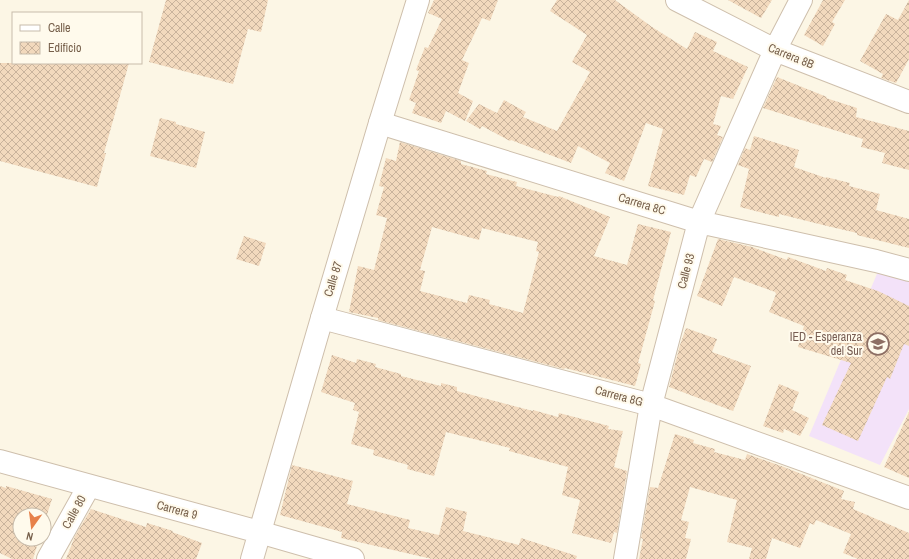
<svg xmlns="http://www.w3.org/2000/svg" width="909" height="559" font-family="'Archivo Narrow',sans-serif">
<defs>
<pattern id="building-cross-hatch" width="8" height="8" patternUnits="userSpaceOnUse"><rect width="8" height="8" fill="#f2d9bd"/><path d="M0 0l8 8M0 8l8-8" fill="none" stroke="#c9b39c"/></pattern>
</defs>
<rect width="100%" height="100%" fill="#fcf6e5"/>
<!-- education -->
<path fill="#f3e2f9" d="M 879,269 L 909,280 L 909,409 L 880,465 L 809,436 Z"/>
<!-- building -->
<path fill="url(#building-cross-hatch)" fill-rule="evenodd" d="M 166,0 L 268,0 L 261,32 L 248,29 L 233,84 L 149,62 Z
M 434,0 L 498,0 L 490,21 L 482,18 L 462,60 L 469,63 L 458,93 L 473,101 L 465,121 L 446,111 L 441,123 L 412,113 L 416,103 L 409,100 L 419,71 L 416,70 L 425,47 L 428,48 L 442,19 L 428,13 Z
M 557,0 L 615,0 L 652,27 L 687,49 L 695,32 L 717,42 L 713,51 L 748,67 L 733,99 L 721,96 L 713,124 L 721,126 L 717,135 L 723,137 L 712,162 L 704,159 L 696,177 L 690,175 L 684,195 L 648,186 L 663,129 L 646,123 L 624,181 L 605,173 L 610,163 L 578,146 L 571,163 L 511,140 L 510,141 L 482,126 L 480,129 L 466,121 L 479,104 L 497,113 L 504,100 L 526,112 L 523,117 L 557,131 L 590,72 L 572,62 L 587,35 L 550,11 Z
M 728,0 L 772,0 L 761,18 Z
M 823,0 L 845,0 L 832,22 L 835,24 L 823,46 L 804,35 Z
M 909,0 L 909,59 L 896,83 L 881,78 L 883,74 L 860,61 L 886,14 L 898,20 Z
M 0,63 L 129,63 L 104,153 L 106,153 L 97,187 L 0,161 Z
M 777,77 L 827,97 L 826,98 L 857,108 L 856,117 L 909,131 L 909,170 L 882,163 L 885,153 L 861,147 L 863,139 L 763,108 Z
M 160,118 L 176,122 L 176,124 L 205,132 L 196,168 L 150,156 Z
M 754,136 L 799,150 L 794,167 L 826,178 L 826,177 L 850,183 L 849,186 L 880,194 L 876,210 L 909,219 L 909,248 L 857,235 L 857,233 L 827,226 L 779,214 L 779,217 L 740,207 L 749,169 L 738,165 L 745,148 L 750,150 Z
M 400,142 L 461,161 L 461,164 L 487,171 L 486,174 L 517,182 L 516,186 L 558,197 L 559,196 L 610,217 L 594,256 L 627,265 L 638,224 L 671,232 L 653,300 L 655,301 L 638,363 L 641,364 L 635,386 L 565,368 L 564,369 L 378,320 L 378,318 L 349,312 L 358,266 L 374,270 L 387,218 L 376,215 L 384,187 L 379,186 L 386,158 L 396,161 ZM 432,227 L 479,240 L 482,228 L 538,242 L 536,251 L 539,252 L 523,313 L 489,304 L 490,300 L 469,295 L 467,303 L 420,291 L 425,271 L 420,270 Z
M 244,236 L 266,243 L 259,266 L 236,259 Z
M 718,239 L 752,247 L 787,260 L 788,257 L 826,271 L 827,268 L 847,275 L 845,280 L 878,291 L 909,306 L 909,346 L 904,344 L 890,379 L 887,377 L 858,441 L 822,425 L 851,363 L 798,347 L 804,326 L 769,312 L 776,294 L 775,292 L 734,277 L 722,306 L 697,296 Z
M 686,328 L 717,339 L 712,352 L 751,366 L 733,411 L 669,387 L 680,345 Z
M 332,355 L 356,363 L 357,359 L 376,364 L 375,367 L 401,374 L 401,376 L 441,386 L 441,383 L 457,387 L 457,391 L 533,411 L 533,410 L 558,417 L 559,413 L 609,426 L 608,429 L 623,431 L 614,467 L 627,471 L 617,533 L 614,532 L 611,543 L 572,533 L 580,500 L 562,495 L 568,467 L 509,451 L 510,448 L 446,432 L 434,476 L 407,469 L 408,465 L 373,455 L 374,450 L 351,444 L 359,412 L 353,410 L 355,403 L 321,392 Z
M 779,384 L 799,392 L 792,410 L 809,418 L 800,436 L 784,429 L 783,433 L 763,426 Z
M 909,412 L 909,478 L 884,467 Z
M 675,434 L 694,440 L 693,443 L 715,449 L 714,452 L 745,460 L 747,454 L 784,467 L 844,491 L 841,499 L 855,502 L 853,509 L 909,533 L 909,559 L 858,559 L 843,553 L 851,534 L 816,520 L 814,525 L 810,523 L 800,548 L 772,538 L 766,559 L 749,559 L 752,548 L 727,542 L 737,500 L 690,487 L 681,520 L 689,522 L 685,538 L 691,539 L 686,559 L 639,559 L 643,539 L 641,538 L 650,487 L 658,488 Z
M 292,465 L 353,481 L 347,504 L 410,520 L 408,528 L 439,535 L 446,507 L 467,512 L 463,531 L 519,545 L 521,538 L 577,556 L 576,559 L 432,559 L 341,538 L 342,532 L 280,515 Z
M 0,486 L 6,488 L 6,486 L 52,499 L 44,524 L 44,515 L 20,515 L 20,539 L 39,539 L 33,559 L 12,559 L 0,553 Z
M 91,509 L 146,527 L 147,523 L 173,531 L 172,532 L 202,543 L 196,559 L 66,559 L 75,536 Z"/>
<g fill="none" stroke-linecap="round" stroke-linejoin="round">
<!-- minor casing -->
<g stroke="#cebfac" stroke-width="24">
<path id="minor" d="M 677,0 L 775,50 L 909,102
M 380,123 L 699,222 L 876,261 L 909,270
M 322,318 L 651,405 L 909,498
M 259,532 L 353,559
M 48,559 L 89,486
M 625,559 L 651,405 L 699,222 L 775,50 L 801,0"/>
</g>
<!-- tertiary casing -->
<g stroke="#cebfac" stroke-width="24">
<path id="tertiary" d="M 0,461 L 259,532
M 252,559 L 322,318 L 380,123 L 418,0"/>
</g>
<!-- minor -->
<use href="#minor" stroke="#fff" stroke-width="22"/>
<!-- tertiary -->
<use href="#tertiary" stroke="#fff" stroke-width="22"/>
</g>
<!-- icons -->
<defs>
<g id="school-ring" transform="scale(1.15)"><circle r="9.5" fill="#fffaec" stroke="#8d6e63" stroke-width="1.5"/><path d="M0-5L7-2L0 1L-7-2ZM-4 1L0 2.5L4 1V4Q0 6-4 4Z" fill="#8d6e63"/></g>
</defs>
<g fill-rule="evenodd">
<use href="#school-ring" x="878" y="344"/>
</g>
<g text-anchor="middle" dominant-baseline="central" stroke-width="4" stroke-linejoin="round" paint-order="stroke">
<!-- street labels -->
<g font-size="12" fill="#765f4a" stroke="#fffaec">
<text transform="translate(791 56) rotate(22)">Carrera 8B</text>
<text transform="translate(642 204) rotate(17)">Carrera 8C</text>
<text transform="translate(686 271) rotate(-75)">Calle 93</text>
<text transform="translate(333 279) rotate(-73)">Calle 87</text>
<text transform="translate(619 396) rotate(15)">Carrera 8G</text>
<text transform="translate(177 510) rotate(15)">Carrera 9</text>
<text transform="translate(74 512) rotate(-61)">Calle 80</text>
</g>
<!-- education labels -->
<g font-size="12" fill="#785e54" stroke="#fffaec" text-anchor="end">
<text x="862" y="337">IED - Esperanza<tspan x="862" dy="14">del Sur</tspan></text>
</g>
</g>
<!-- legend -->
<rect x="12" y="12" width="130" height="52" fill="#fffaec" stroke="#c8bcab"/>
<rect x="20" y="25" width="20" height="6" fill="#ffffff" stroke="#c8bcab"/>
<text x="48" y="32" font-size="12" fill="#765f4a">Calle</text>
<rect x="20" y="42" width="20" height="12" fill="url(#building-cross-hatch)" stroke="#c8bcab"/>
<text x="48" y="52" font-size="12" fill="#765f4a">Edificio</text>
<!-- north arrow -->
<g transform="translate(32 527) rotate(194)"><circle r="19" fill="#fffaec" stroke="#c8bcab"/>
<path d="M0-3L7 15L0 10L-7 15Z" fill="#e7814a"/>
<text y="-6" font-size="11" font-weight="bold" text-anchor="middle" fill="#765f4a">N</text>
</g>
</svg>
